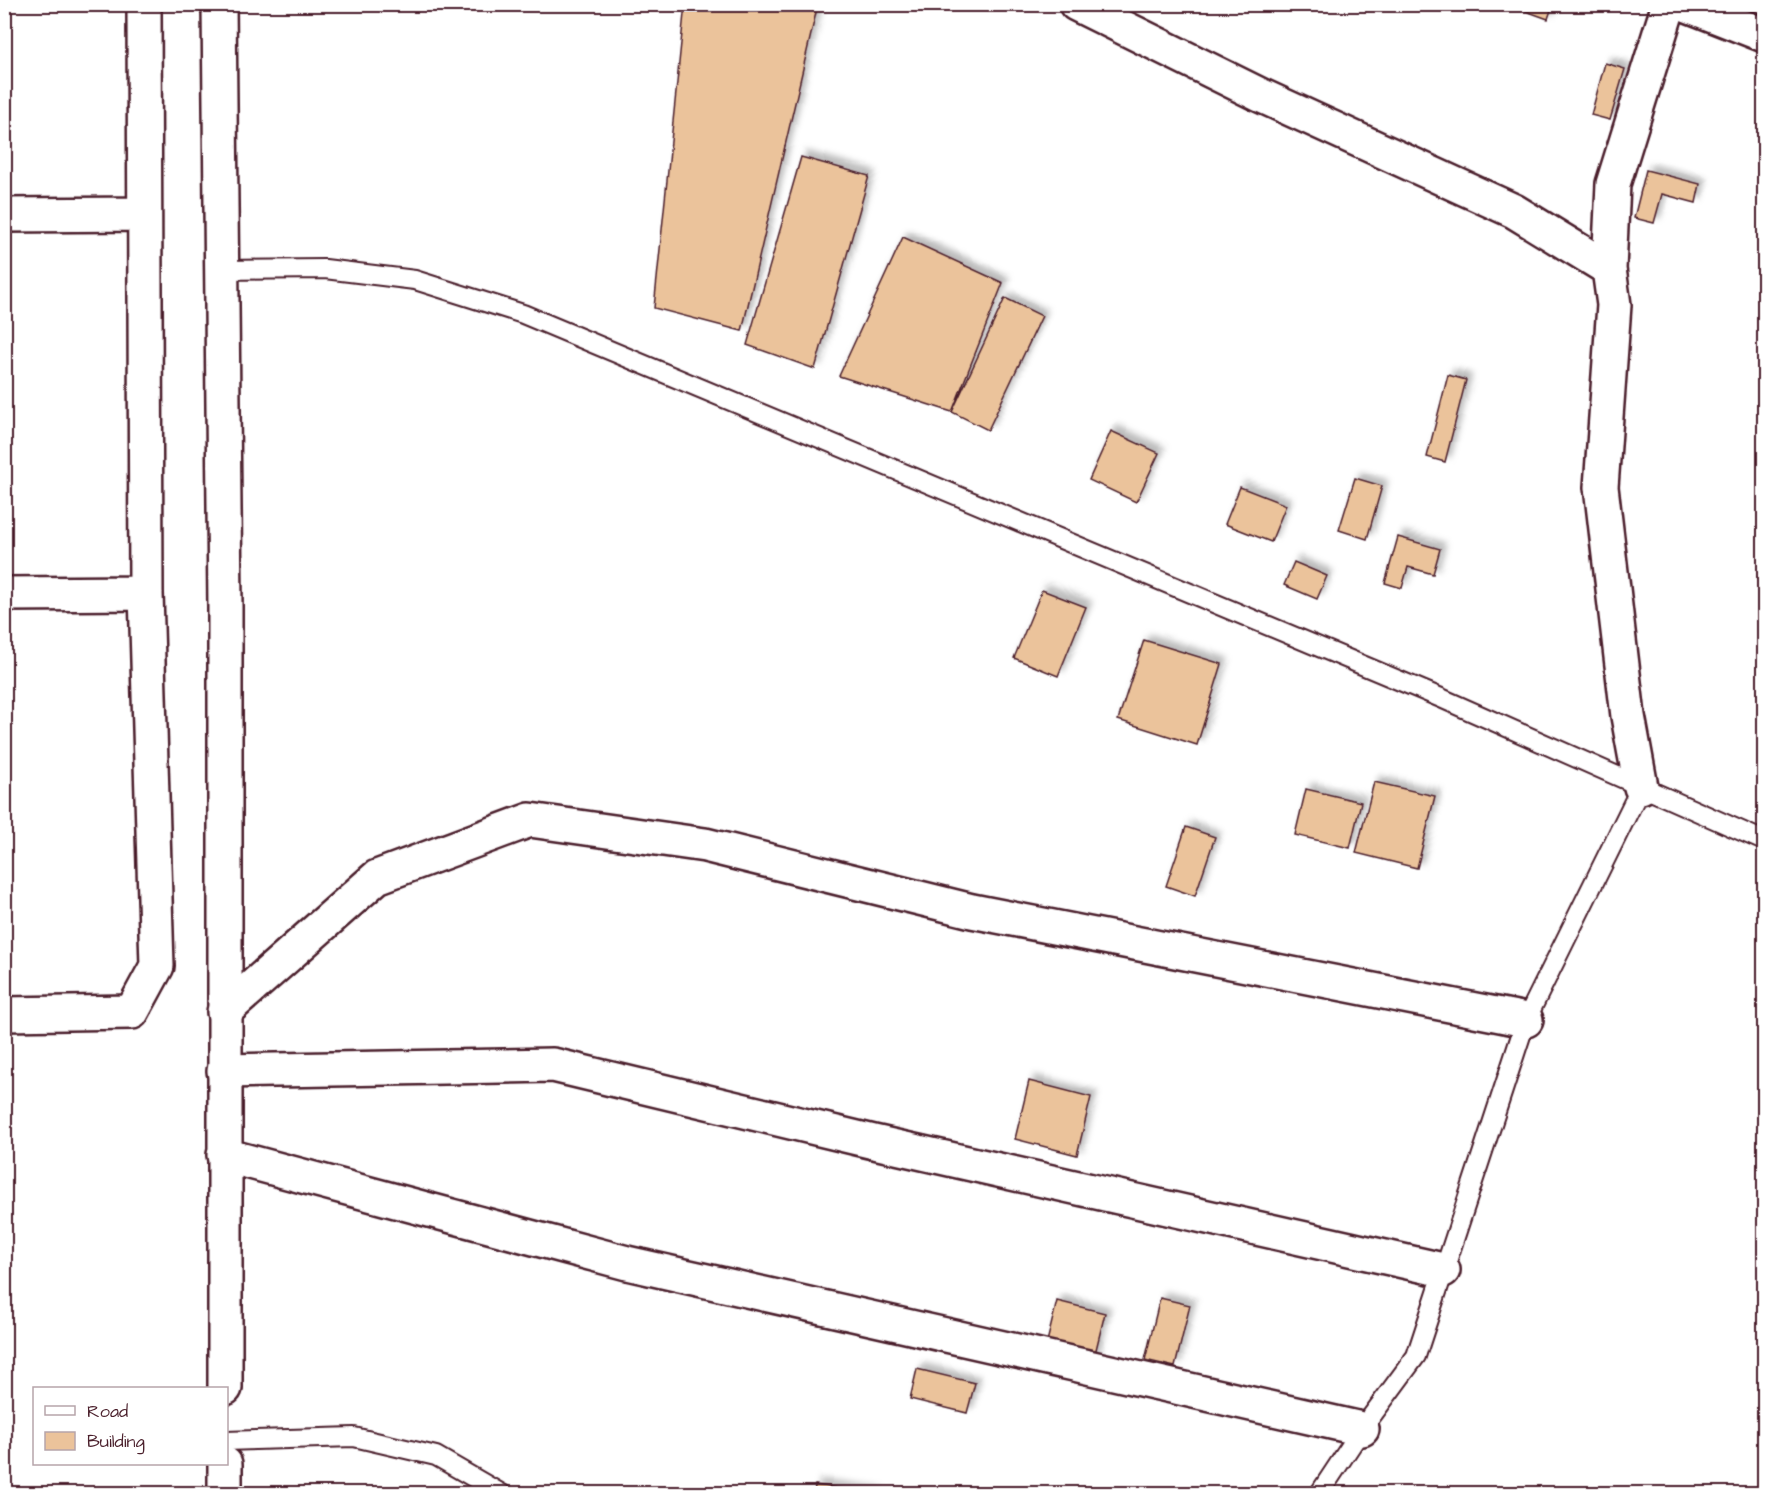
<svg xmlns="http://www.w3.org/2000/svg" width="1769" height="1498" font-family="'Architects Daughter',sans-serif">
<defs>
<filter id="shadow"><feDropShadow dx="5.5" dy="-5.5" stdDeviation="3" flood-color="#0004"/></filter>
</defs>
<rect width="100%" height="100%" fill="#fff"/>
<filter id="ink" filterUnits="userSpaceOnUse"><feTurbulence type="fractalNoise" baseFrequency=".0167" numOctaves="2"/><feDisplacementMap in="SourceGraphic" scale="12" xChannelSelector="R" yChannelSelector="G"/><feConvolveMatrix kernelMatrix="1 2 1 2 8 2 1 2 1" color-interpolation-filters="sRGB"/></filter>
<g filter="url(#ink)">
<!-- building -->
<path fill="#ebc39b" stroke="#4a1f2b" stroke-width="1.5" filter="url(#shadow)" d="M 685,4 L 818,4 L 742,331 L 654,308 Z
M 1525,4 L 1553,4 L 1548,19 L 1523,10 Z
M 1605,63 L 1625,69 L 1610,120 L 1591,115 Z
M 801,157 L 869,176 L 815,369 L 747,345 Z
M 1646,170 L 1700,184 L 1696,203 L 1662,194 L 1654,223 L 1634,218 Z
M 903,237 L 1003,283 L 952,412 L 839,376 Z
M 1005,298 L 1042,316 L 988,430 L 952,412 Z
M 1448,375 L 1466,380 L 1445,462 L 1427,457 Z
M 1111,431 L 1159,453 L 1136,502 L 1089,480 Z
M 1355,478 L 1382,486 L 1367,539 L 1339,530 Z
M 1240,487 L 1286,505 L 1271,542 L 1225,524 Z
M 1398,537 L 1440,549 L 1433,574 L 1408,567 L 1402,588 L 1385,583 Z
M 1294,562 L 1327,576 L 1317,599 L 1284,585 Z
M 1042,590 L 1086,607 L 1058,676 L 1014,658 Z
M 1144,640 L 1222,664 L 1197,745 L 1118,720 Z
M 1374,782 L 1435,796 L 1417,868 L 1356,853 Z
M 1306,789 L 1361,802 L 1350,848 L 1295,835 Z
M 1186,827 L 1215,837 L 1195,896 L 1166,886 Z
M 1029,1081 L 1091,1097 L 1077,1155 L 1015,1139 Z
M 1160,1298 L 1190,1305 L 1175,1367 L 1145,1360 Z
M 1057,1301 L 1105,1313 L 1094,1358 L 1046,1346 Z
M 917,1369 L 975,1383 L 967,1413 L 910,1399 Z
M 815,1485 L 876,1493 L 876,1494 L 814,1494 Z"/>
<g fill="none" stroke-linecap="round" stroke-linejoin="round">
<!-- service casing -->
<g stroke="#4a1f2b" stroke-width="22">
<path id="service" d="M 222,270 L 325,269 L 415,280 L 523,314 L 1441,698 L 1764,841
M 226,1441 L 354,1437 L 436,1456 L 502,1494
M 1319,1494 L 1362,1429 L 1416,1356 L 1526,1020 L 1641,787"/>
</g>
<!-- minor casing -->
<g stroke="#4a1f2b" stroke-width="38">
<path id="minor" d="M 1076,4 L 1260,95 L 1514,211 L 1609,269
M 1685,4 L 1764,35
M 4,215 L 144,214
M 4,594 L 146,593
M 1641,787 L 1628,716 L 1601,487 L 1614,305 L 1609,269 L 1613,184 L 1669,4
M 224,1012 L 377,877 L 530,820 L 705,845 L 972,911 L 1526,1020
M 4,1014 L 132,1012 L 157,966 L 146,593 L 144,4
M 224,1071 L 553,1065 L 874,1142 L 1443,1270
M 224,1155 L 627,1263 L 1362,1429"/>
</g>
<!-- tertiary casing -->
<g stroke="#4a1f2b" stroke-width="38">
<path id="tertiary" d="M 219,4 L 225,607 L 225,1388
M 225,1464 L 225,1494"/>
</g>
<!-- service -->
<use href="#service" stroke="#fff" stroke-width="18"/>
<!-- minor -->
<use href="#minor" stroke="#fff" stroke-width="33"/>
<!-- tertiary -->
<use href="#tertiary" stroke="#fff" stroke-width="33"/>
</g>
</g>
<!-- margin -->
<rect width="1769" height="1498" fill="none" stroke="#fff" stroke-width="24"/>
<rect x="12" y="12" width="1745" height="1474" fill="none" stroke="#4a1f2b" stroke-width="2" filter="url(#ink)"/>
<!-- legend -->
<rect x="33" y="1387" width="195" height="78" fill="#ffffff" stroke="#b7a5aa" stroke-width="1.5"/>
<rect x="45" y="1406" width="30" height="9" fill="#ffffff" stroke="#b7a5aa" stroke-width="1.5"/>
<text x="87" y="1417" font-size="18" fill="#4a1f2b">Road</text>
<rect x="45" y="1432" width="30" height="18" fill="#ebc39b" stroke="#b7a5aa" stroke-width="1.5"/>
<text x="87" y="1447" font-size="18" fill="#4a1f2b">Building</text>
</svg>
